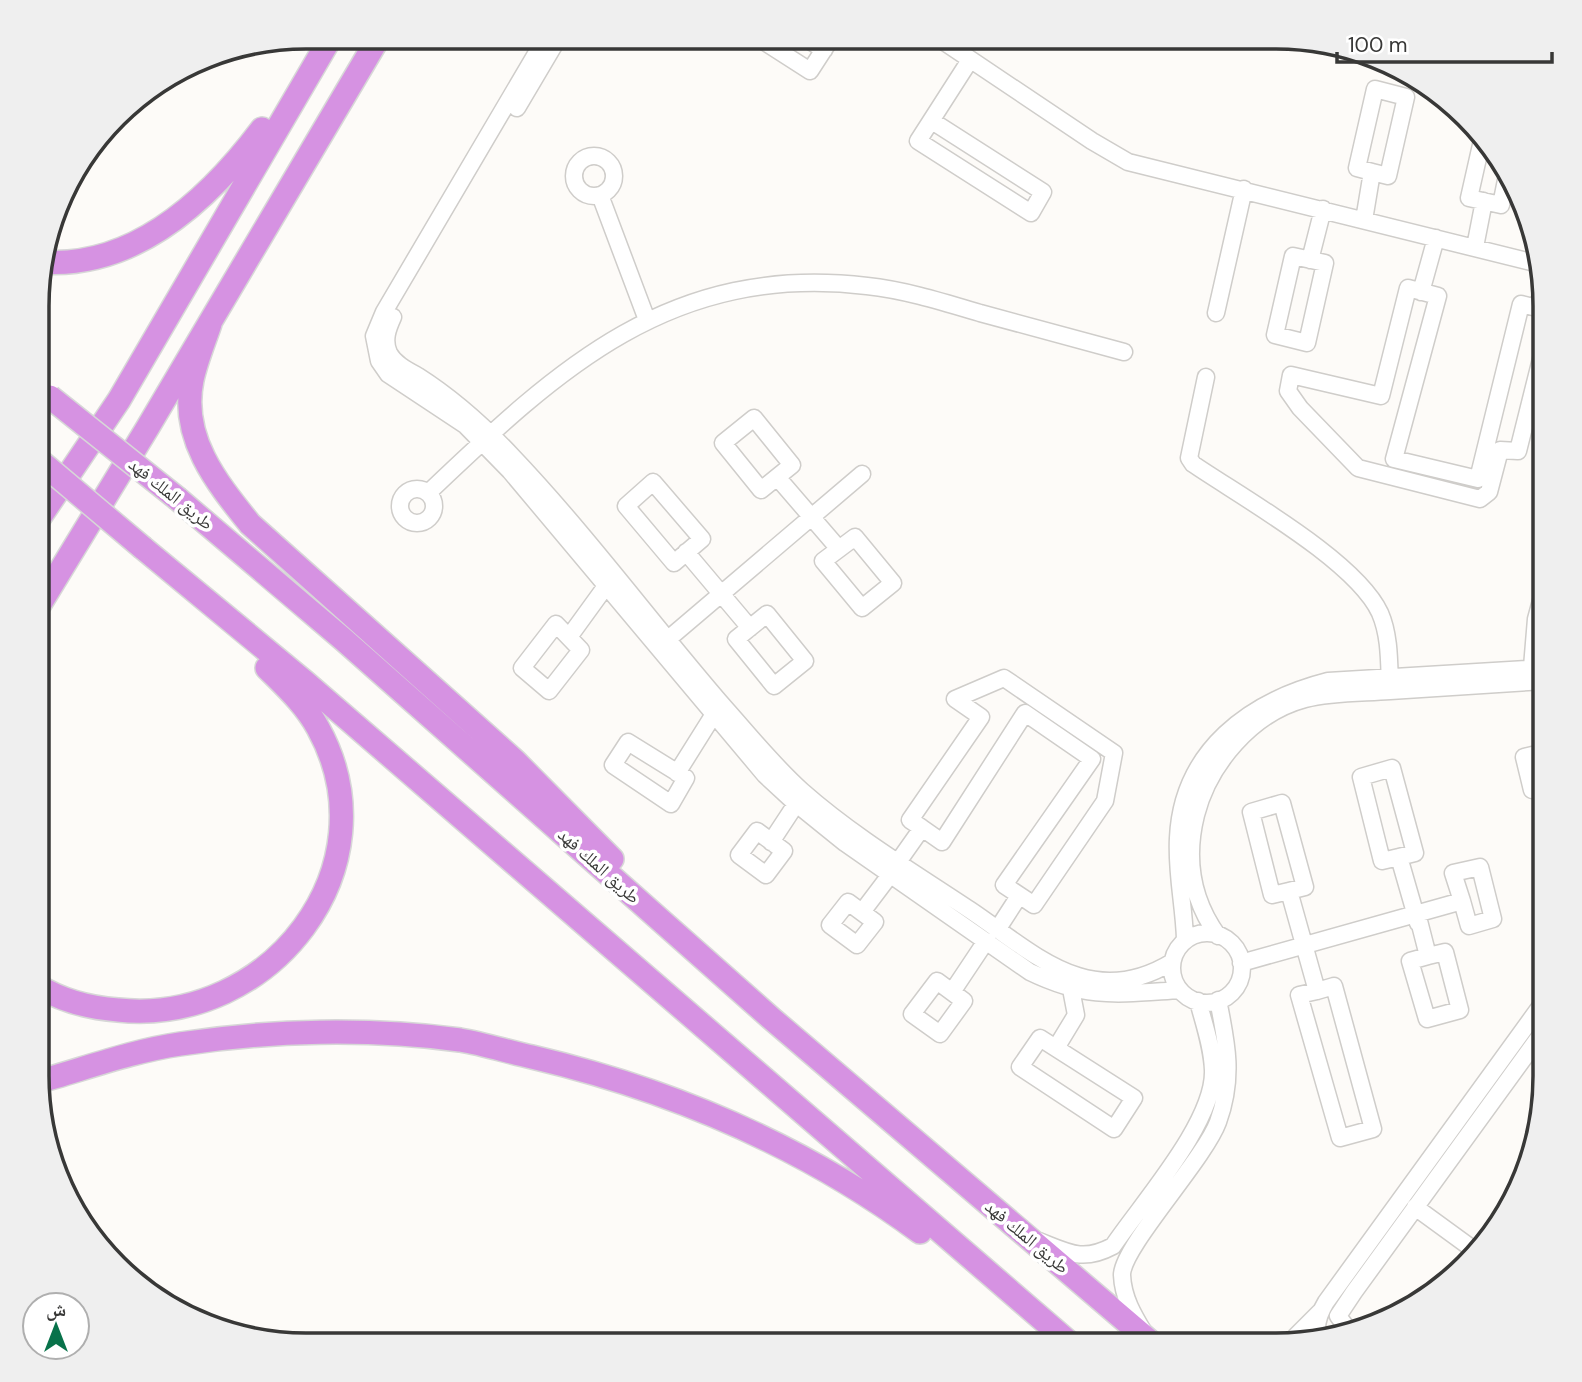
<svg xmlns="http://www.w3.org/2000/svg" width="1582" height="1382" font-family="'DM Sans','Noto Naskh Arabic',sans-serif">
<rect width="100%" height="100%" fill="#fdfbf8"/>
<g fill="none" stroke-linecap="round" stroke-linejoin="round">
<!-- minor casing -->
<g stroke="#cfcdca" stroke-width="19">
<path id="minor" d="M 546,37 L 384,312 L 374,336 L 379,361 L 388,374 L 465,425 L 510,471 L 765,775 L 793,801 L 845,843 L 1030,972 C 1088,1000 1118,994 1180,990
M 757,37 L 810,71 L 832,37
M 804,37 L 824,50
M 937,37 L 1092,141 L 1128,162 L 1539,264
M 517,108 L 559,37
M 932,121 L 1043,192 L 1031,213 L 918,141 L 970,60
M 1483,136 L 1469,198 L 1501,205 L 1507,175
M574 176a20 20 0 1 1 40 0a20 20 0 1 1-40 0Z
M 600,195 L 647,320
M 1364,220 L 1372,172 L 1388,176 L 1406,97 L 1375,89 L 1357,168 L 1372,172
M 1475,247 L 1484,201
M 1293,256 L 1325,263 L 1307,343 L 1275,335 Z
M 1310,260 L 1323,209
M 1421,292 L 1436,238
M 1537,308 L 1544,285
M 1545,310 L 1521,304 L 1478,479 L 1394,459 L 1438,296 L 1408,288 L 1381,396 L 1291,375 L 1288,391 L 1300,408 L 1358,468 L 1480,499 L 1489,492 L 1500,450 L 1518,451 L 1545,343
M 1216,313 L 1244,189
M 393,317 C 388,328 383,340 389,353 C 395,364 407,370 418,376 C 454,399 483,425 512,456 C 588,536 653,625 725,708 C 750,736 774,766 802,791 C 853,836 913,872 970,910 C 1034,953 1090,1012 1172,962
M 1206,377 L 1189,458 L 1193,464 C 1243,498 1356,561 1380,613 C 1390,636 1389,663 1390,687
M 754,418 L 792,465 L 761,490 L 723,443 Z
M 777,477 L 839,549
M 653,482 L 702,539 L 674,563 L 626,506 Z
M400 506a17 17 0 1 1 34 0a17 17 0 1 1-34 0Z
M 428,493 C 559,368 671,263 867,286 C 905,290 943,302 980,313 C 1028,326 1076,339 1124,352
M 855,537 L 893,583 L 862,608 L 823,561 Z
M 686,552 L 750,628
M 767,614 L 805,661 L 774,686 L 736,639 Z
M 556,624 L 581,650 L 549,691 L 522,668 Z
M 569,637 L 606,586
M 667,640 L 862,474
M 1531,679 L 1536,619 L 1545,586
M 628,742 L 686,778 L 671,804 L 613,765 Z
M 1545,752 L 1524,757 L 1532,790 L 1545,786
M 677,773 L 714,714
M 757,831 L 784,851 L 766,875 L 739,855 Z
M 771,842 L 796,804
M 1399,857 L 1382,861 L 1361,777 L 1392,768 L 1415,853 L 1399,857 L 1418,923
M 898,862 L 922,828 L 910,820 L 981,717 L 955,699 L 1004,678 L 1114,753 L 1105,801 L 1034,905 L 1004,885 L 1092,759 L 1025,713 L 942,842 L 922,828
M 1289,891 L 1272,895 L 1251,812 L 1282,803 L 1305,887 L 1289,891 L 1317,991 L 1299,995 L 1340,1138 L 1373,1129 L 1334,986 L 1317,991
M 848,902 L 875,922 L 857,945 L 830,925 Z
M 862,912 L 890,875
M 1417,913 L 1428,956 L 1410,961 L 1427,1019 L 1460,1010 L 1445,952 L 1428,956
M 997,930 L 1019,896
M1172 968a35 35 0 1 1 70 0a35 35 0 1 1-70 0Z
M 1218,936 C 1192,900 1185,859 1196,815 C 1209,764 1252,713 1305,699 C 1332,692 1362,693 1390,691 C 1442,688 1493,684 1545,681
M 1185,939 C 1184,905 1176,873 1178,838 C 1182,750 1250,701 1328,681 L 1545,668
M 1241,963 L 1462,901 L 1453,873 L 1480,867 L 1493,919 L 1469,926 L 1462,901
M 937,981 L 964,1001 L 940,1034 L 912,1014 Z
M 952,992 L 986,941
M 1040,1038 L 1134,1098 L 1114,1129 L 1020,1067 Z
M 1056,1048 L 1076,1015 L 1071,989
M 1415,1207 L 1474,1250
M 1039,1241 C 1069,1253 1083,1262 1113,1246 C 1142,1203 1215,1122 1213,1070 C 1212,1046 1204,1024 1198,1001
M 1350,1332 L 1338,1316 L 1354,1292 L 1545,1029
M 1319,1339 C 1314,1327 1320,1312 1326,1302 L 1545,1000
M 1168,1345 L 1148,1339 C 1136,1319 1123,1300 1122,1275 C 1122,1247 1204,1160 1218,1122 C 1234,1078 1227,1044 1218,1000
M 1287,1345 L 1320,1312"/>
</g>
<!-- highway casing -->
<g stroke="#d7d7d7" stroke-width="26">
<path id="highway" d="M 42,262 C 136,269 210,198 262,129
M 210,324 C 204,342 196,361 192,380 C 180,438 217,483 250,524 L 515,761 L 612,859
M 178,499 L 344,640 L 772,1019 L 1154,1345
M 40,517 L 119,400 L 331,37
M 143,548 L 305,682 L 1072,1345
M 40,604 L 148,427 L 379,37
M 38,986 C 62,1001 91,1008 118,1010 C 270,1026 395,867 318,728 C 305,704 285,686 267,668
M 37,1082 C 84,1069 132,1051 180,1044 C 270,1030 370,1028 460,1040 C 484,1044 509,1052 532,1057 C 672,1090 805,1147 920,1232"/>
</g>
<!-- minor -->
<use href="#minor" stroke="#fff" stroke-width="16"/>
<!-- highway -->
<use href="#highway" stroke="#d692e2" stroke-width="23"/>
<!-- highway-bridge casing -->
<g stroke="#d7d7d7" stroke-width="26" stroke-linecap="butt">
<path id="highway-bridge" d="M 50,397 L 178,499
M 41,462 L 143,548"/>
</g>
<!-- highway-bridge -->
<use href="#highway-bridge" stroke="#d692e2" stroke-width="23"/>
</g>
<g text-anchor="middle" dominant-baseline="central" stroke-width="7" stroke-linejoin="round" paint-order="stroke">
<!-- street labels -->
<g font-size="18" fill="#383837" stroke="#fff">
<text transform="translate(171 494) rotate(39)">طريق الملك فهد</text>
<text transform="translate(599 866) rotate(42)">طريق الملك فهد</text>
<text transform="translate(1027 1237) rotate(40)">طريق الملك فهد</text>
</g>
</g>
<!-- crop -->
<path d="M0 0H1582V1382H0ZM306 49H1276A257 257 0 0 1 1533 306V1076A257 257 0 0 1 1276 1333H306A257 257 0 0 1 49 1076V306A257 257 0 0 1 306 49Z" fill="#efefef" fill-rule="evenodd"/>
<path fill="none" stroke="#383837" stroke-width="3.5" d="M306 49H1276A257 257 0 0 1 1533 306V1076A257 257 0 0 1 1276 1333H306A257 257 0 0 1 49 1076V306A257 257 0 0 1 306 49Z"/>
<!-- north arrow -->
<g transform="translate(56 1326)"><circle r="33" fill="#ffffff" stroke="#afafaf" stroke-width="2"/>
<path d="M0-5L12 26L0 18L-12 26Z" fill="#08724a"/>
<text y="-10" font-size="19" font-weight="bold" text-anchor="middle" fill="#383837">ش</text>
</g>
<!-- scale -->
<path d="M1337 52v10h215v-10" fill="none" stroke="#383837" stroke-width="3.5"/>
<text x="1348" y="52" font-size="21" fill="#383837" stroke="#ffffff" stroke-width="5" paint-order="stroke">100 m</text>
</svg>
